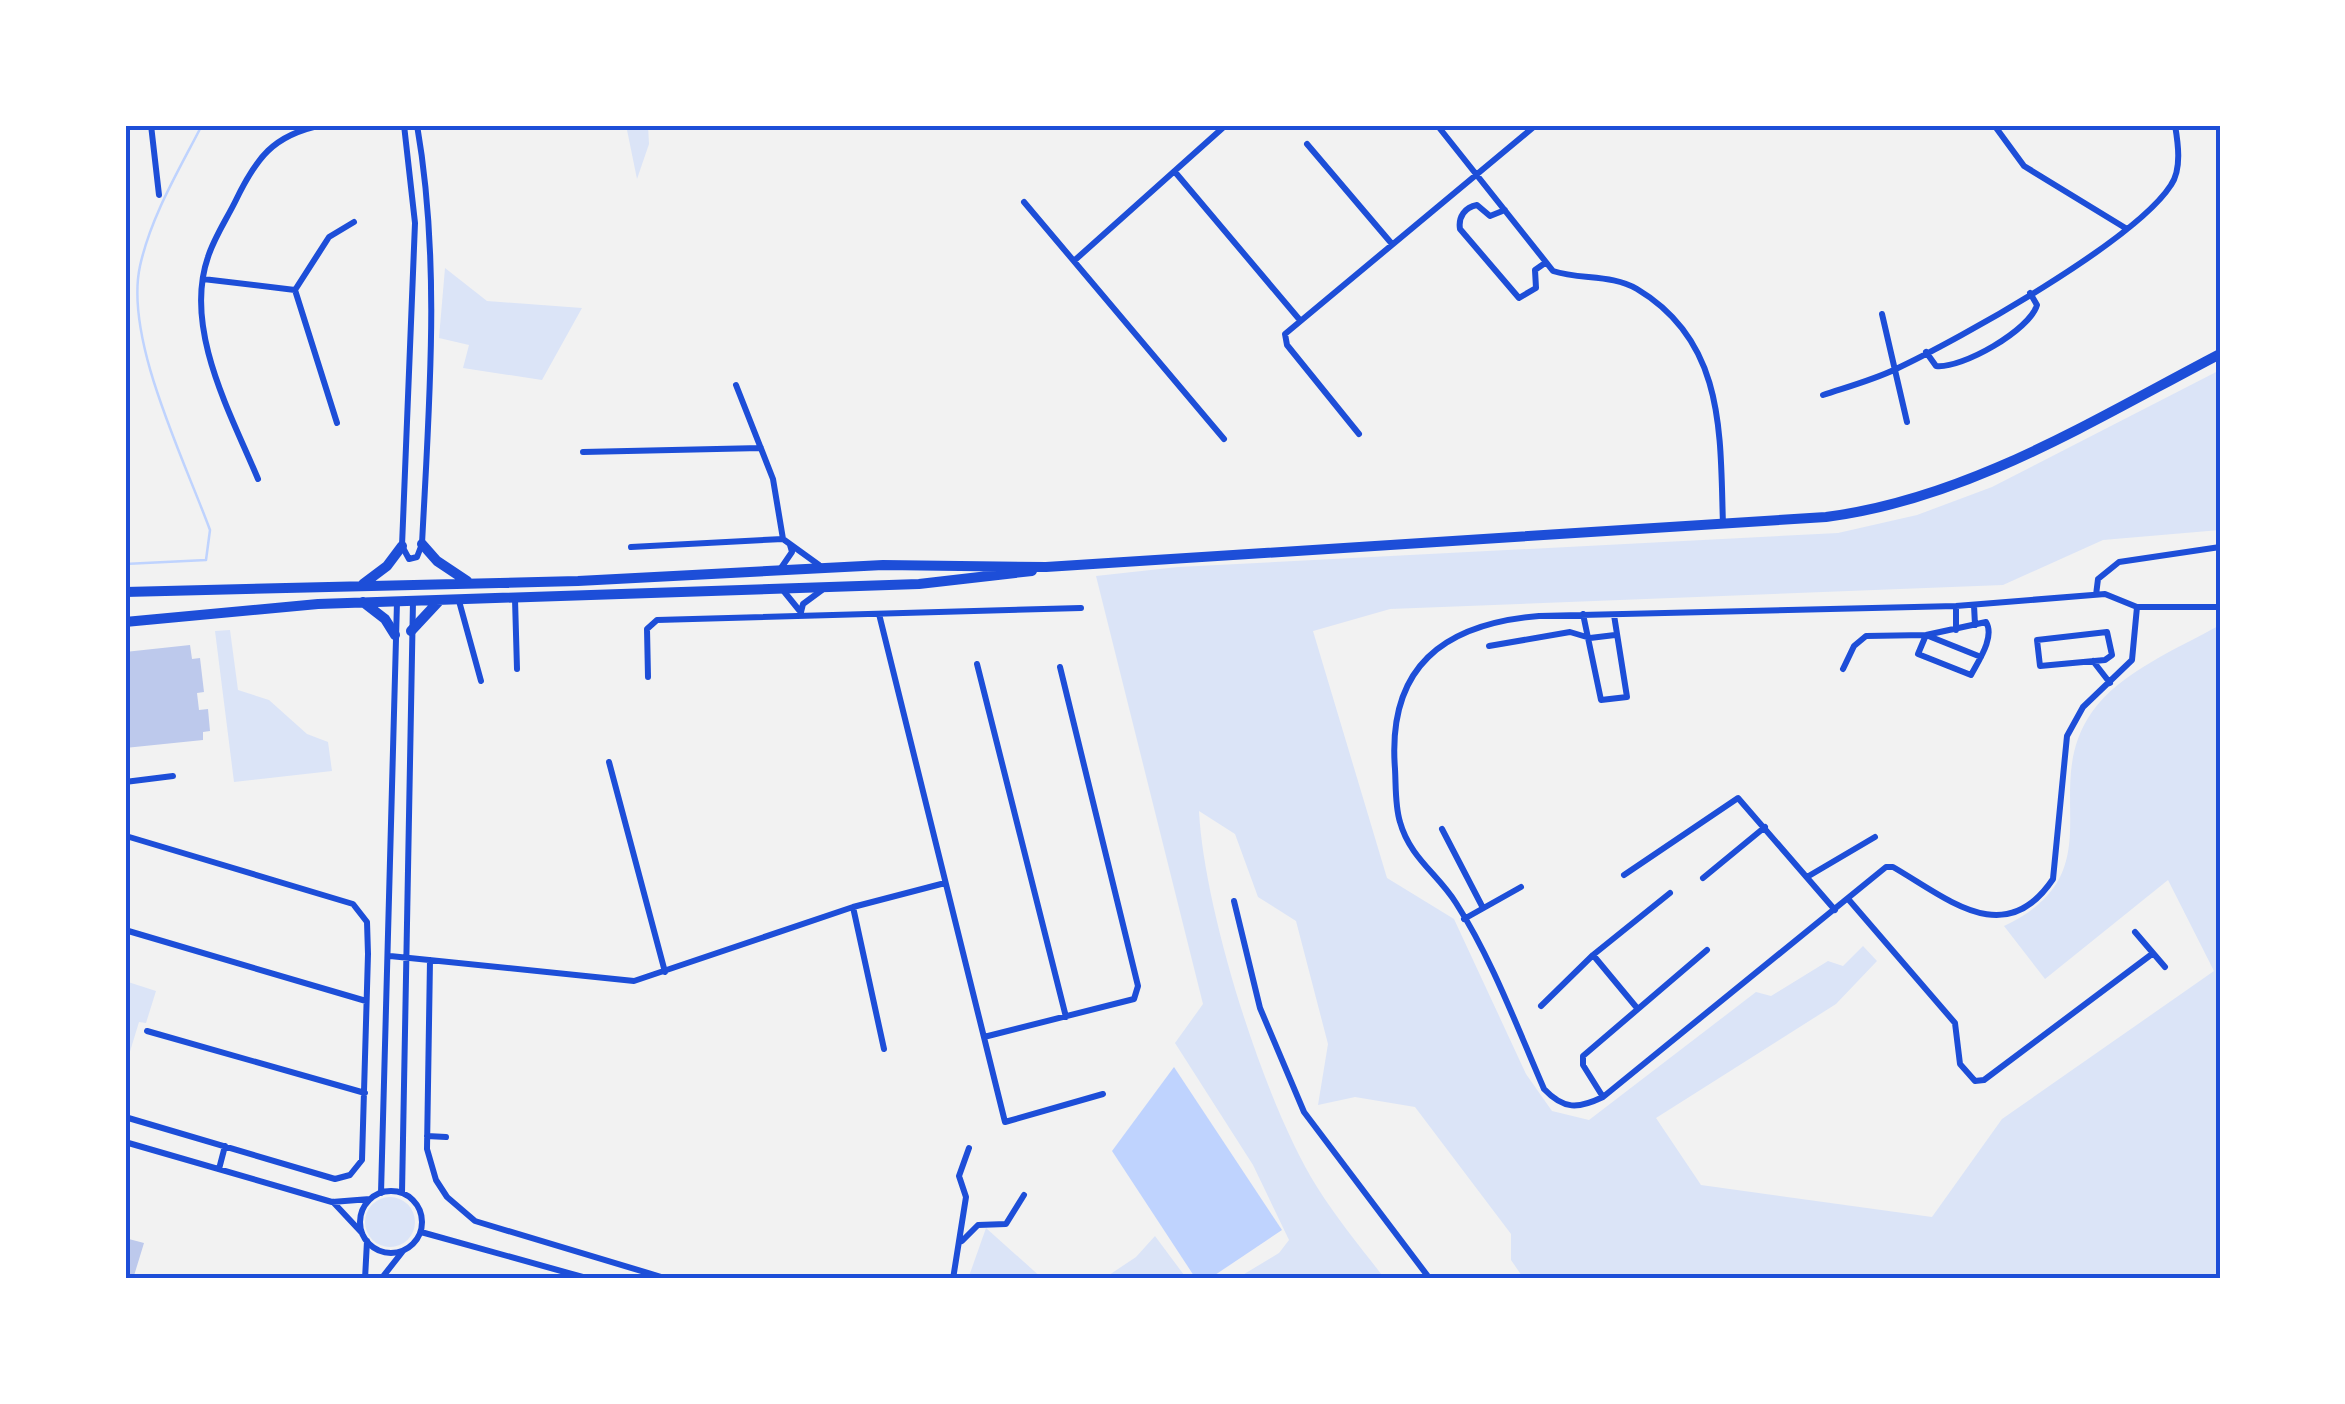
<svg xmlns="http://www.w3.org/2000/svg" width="2345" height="1404" font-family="'Sofia Sans Condensed',sans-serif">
<rect width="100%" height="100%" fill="#f2f2f2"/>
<!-- green -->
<path fill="#dbe4f7" d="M 626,125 L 648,125 L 649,144 L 637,179 Z
M 445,268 L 487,301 L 582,308 L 542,380 L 463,368 L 469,345 L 439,338 Z
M 2220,370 L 2220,530 L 2103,540 L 2003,585 L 1390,609 L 1313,631 L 1387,878 L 1454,919 L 1526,1074 L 1552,1111 L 1589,1120 L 1756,992 L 1771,996 L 1828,961 L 1843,966 L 1863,946 L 1877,961 L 1836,1004 L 1656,1118 L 1701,1185 L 1932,1217 L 2002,1119 L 2214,971 L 2168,880 L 2045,979 L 2004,926 C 2118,872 2037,790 2092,712 C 2120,672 2179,648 2220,625 L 2220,1279 L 1524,1279 L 1511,1260 L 1511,1234 L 1415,1107 L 1355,1097 L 1318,1105 L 1328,1044 L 1296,921 L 1258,897 L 1235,834 L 1199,811 C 1204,910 1264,1103 1317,1187 C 1337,1219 1362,1249 1385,1279 L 1236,1279 L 1279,1253 L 1289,1240 L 1253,1165 L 1175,1043 L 1203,1004 L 1096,576 L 1178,567 L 1838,533 L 1917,515 L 1992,487 Z
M 230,630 L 238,690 L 269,700 L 307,734 L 328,742 L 332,771 L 234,782 L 215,631 Z
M 125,981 L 156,991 L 146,1023 L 139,1022 L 125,1068 Z
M365 1222a25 25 0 1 1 50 0a25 25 0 1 1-50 0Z
M 986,1228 L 1043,1279 L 968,1279 Z
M 1155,1236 L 1187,1279 L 1103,1279 L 1136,1257 Z"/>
<!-- water -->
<path fill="#bfd3fe" d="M 1174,1067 L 1282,1230 L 1209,1279 L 1196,1279 L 1112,1151 Z"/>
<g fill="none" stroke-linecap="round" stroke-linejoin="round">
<!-- stream -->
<path stroke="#bfd3fe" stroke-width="2.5" d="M 125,564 L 206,560 L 210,530 C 184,459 124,339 140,266 C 151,216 179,170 202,125"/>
</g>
<!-- building -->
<path fill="#bdc9ec" d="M 190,645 L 192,659 L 200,658 L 204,692 L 197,693 L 199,710 L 208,709 L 210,731 L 203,732 L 203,740 L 125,748 L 125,652 Z
M 125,1238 L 144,1243 L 133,1279 L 125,1279 Z"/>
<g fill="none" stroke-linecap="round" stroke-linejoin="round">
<!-- minor -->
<path stroke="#1d4ed8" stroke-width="6" d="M 151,125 L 159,195
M 404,125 L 415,223 L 402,546 L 409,559 L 417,557 L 422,544 C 429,405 441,263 417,125
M 1437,125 L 1553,271 C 1580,280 1612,274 1637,289 C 1726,342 1720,435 1723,525
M 1994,125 L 2024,166 L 2127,229
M 1307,144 L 1392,244
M 1175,172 L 1299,319
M 1024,202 L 1224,439
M 1505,210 L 1490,216 L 1477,205 C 1465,207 1458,217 1460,229 L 1519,298 L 1536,288 L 1535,270 L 1545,263
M 1075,260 L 1226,125
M 203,279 L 295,290
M 1882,314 L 1907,422
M 1926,352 L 1936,366 C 1962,369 2030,330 2037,305 L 2030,293
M 736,385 L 773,479 L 783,539 L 819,565
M 1823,395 C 1847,387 1873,380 1896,369 C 1960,339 2135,241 2171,185 C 2182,169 2178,143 2175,125
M 337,423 L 295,290 L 329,237 L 354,222
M 1359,434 L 1287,345 L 1285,334 L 1536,125
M 583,452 L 761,448
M 258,479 C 231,414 183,329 208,257 C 214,238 226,220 235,202 C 256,158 273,135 322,125
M 631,547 L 783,539
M 781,568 L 792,552 L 790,545
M 782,589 L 799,610
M 2096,595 L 2098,579 L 2119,562 L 2220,547
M 515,599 L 517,669
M 459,601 L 481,681
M 1974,605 L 1975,625
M 2137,607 L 2132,660 L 2083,707 L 2067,736 L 2053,879 C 2005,951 1947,898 1893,867 L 1886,867 L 1603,1097 C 1578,1109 1564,1110 1544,1089 C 1517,1027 1492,959 1456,903 C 1438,874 1410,858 1400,822 C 1395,806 1396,787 1395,769 C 1387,667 1443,624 1539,616 L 1956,606 L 2105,594 L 2137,607 L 2220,607
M 879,614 L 1005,1122 L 1103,1094
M 1583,614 L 1601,700 L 1627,697 L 1614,615
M 800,616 L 803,604 L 822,590
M 1956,630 L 1956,606
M 2107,632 L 2112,655 L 2105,660 L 2040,666 L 2037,640 Z
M 1489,646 L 1570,632 L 1590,638 L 1615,635
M 2093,661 L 2110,683
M 977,664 L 1066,1017
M 1843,669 L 1854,646 L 1866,636 L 1926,635 L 1986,622 C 1995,637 1979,660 1971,675 L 1918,654 L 1926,635 L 1981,657
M 648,677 L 647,629 L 657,620 L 1081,608
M 609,762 L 665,972
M 125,782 L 173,776
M 1442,829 L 1483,908
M 1624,875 L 1738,798 L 1835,910
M 1807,877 L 1875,837
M 1703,878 L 1765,827
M 1849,900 L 1955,1023 L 1960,1064 L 1975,1081 L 1984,1080 L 2152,954
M 1234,901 L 1260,1008 L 1304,1112 L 1430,1279
M 853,907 L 884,1049
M 1464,919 L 1521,887
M 125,930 L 366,1001
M 2135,932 L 2165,967
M 1593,955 L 1637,1008
M 390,956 L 634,981 L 853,907 L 945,883
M 430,960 L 427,1149 L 436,1180 L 447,1197 L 475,1221 L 668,1279
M 1541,1006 L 1593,955 L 1670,893
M 147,1031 L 365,1093
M 984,1037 L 1134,999 L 1138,986 L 1060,667
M 1603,1097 L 1583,1065 L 1583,1056 L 1707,950
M 125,1117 L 335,1179 L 350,1175 L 362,1160 L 368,954 L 367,922 L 353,904 L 126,836
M 427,1136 L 446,1137
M 125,1142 L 332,1202 L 370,1199
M 219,1169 L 225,1146
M360 1222a31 31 0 1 1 62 0a31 31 0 1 1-62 0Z
M 381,1193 L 397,602
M 402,1193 L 413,601
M 333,1202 L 362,1233
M 421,1232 L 590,1279
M 962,1241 L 978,1225 L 1006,1224 L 1024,1195
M 365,1279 L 367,1241
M 381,1279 L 403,1251
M 953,1279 L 966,1197 L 959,1176 L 969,1148"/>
<!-- primary -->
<path stroke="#1d4ed8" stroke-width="10" d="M 422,544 L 437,561 L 467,581
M 363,584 L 387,566 L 402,546
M 125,592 L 578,581 L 883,565 L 1046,567 L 1826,517 C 1968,499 2095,419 2220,354
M 363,602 L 385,619 L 395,635
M 125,622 L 318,604 L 919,584 L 1032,571
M 411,631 L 439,601"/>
</g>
<!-- border -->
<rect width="2345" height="1404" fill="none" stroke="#ffffff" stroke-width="255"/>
<rect x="128" y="128" width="2090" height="1148" fill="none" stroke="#1d4ed8" stroke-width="4"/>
</svg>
